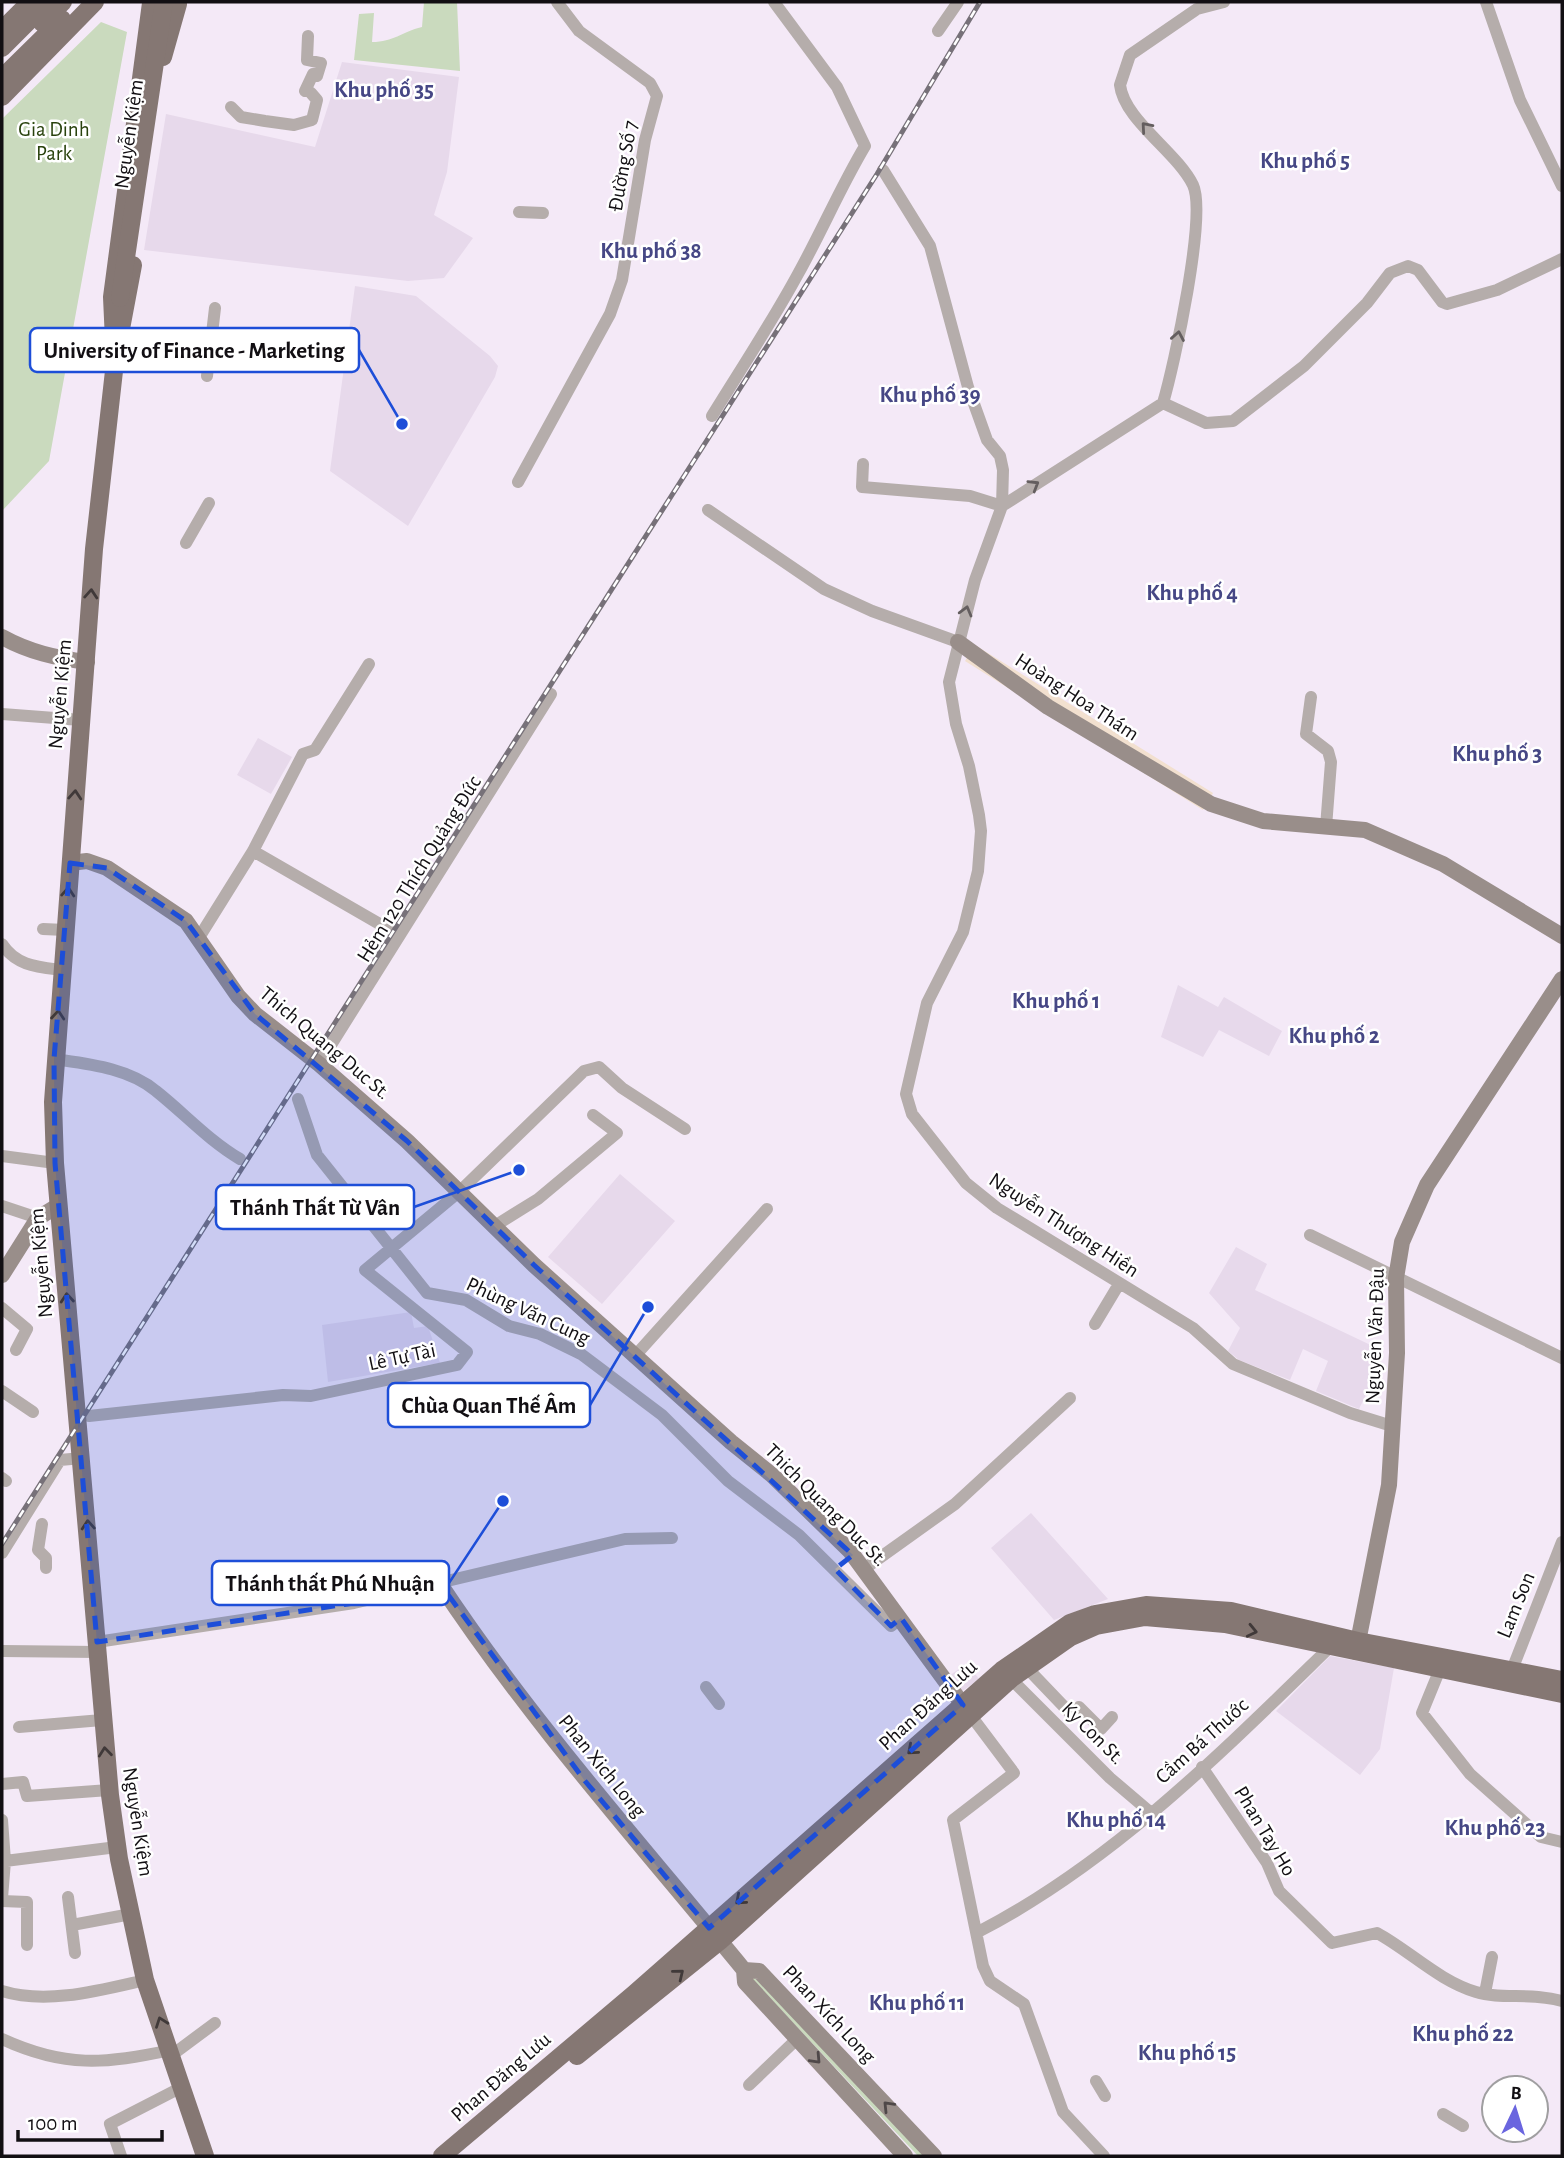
<svg xmlns="http://www.w3.org/2000/svg" width="1564" height="2158" font-family="'Alegreya Sans',sans-serif">
<rect width="100%" height="100%" fill="#f4e9f7"/>
<!-- commercial -->
<path fill="#f2e0cf" d="M 975,645 L 1213,793 L 1203,810 L 965,661 Z"/>
<!-- built -->
<path fill="#e7d9eb" d="M 342,62 L 459,77 L 447,172 L 434,215 L 473,238 L 444,278 L 408,281 L 144,250 L 166,114 L 315,147 Z
M 355,286 L 416,296 L 490,356 L 498,366 L 495,377 L 408,526 L 330,471 Z
M 258,738 L 292,757 L 271,794 L 237,775 Z
M 1178,985 L 1218,1007 L 1224,997 L 1282,1031 L 1269,1056 L 1219,1030 L 1203,1057 L 1161,1037 Z
M 620,1174 L 675,1221 L 602,1304 L 548,1257 Z
M 1236,1247 L 1267,1264 L 1255,1290 L 1379,1349 L 1378,1370 L 1359,1409 L 1316,1391 L 1328,1361 L 1303,1349 L 1290,1380 L 1239,1360 L 1228,1351 L 1240,1328 L 1209,1293 Z
M 411,1312 L 414,1328 L 428,1326 L 440,1363 L 328,1382 L 322,1325 Z
M 1031,1513 L 1108,1599 L 1054,1620 L 991,1548 Z
M 1330,1656 L 1394,1668 L 1380,1749 L 1360,1775 L 1276,1711 Z
M 967,1663 L 979,1679 L 961,1692 L 949,1676 Z"/>
<!-- green -->
<path fill="#cadabe" d="M 424,2 L 457,2 L 460,71 L 354,60 L 359,14 L 374,13 L 372,42 C 394,42 401,32 422,27 Z
M 101,22 L 127,32 L 49,461 L 2,511 L 2,119 Z
M 752,1975 L 930,2156 L 918,2156 L 752,1979 Z"/>
<g fill="none" stroke-linecap="round" stroke-linejoin="round">
<!-- street -->
<path stroke="#b5adab" stroke-width="12" d="M 1486,2 L 1520,100 L 1562,186
M 938,31 L 958,2
M 305,91 L 313,74 L 317,76 L 321,63 L 307,60 L 308,36
M 231,107 L 241,117 L 265,121 L 294,125 L 312,120 L 317,100 L 311,93
M 519,212 L 543,213
M 207,376 L 215,308
M 1163,403 L 1002,506 L 975,580 L 949,682 L 956,724 L 969,766 L 979,815 L 981,831 L 978,871 L 963,932 L 927,1003 L 906,1094 L 912,1114 L 966,1183 L 997,1208 L 1193,1328 L 1233,1364 L 1350,1413 L 1392,1426
M 1163,403 L 1206,423 L 1233,421 L 1304,366 L 1367,303 L 1390,273 L 1408,266 L 1418,270 L 1442,302 L 1447,304 L 1497,290 L 1562,259
M 1163,403 C 1174,366 1207,215 1193,185 C 1177,152 1124,120 1120,85 L 1130,55 L 1197,9 L 1224,2
M 712,416 C 741,369 772,322 798,274 C 822,231 840,188 865,146 L 837,87 L 774,2
M 863,464 L 862,487 L 970,496 L 1002,506 L 1003,470 L 1000,456 L 987,440 L 968,387 L 930,246 L 883,170
M 518,482 L 610,314 L 622,280 L 645,140 L 657,96 L 650,83 L 579,31 L 557,2
M 708,510 L 824,589 L 872,611 L 958,642
M 186,543 L 209,503
M 1311,697 L 1306,734 L 1328,751 L 1331,762 L 1326,827
M 2,714 L 81,720
M 253,851 L 390,930
M 43,929 L 65,930
M 200,936 L 253,851 L 303,754 L 315,750 L 369,664
M 2,944 C 16,966 38,967 62,970
M 54,1059 C 88,1064 129,1068 156,1091 C 185,1114 208,1140 240,1159
M 319,1064 L 551,694
M 298,1099 L 317,1155 L 427,1293 L 466,1300 L 509,1326 L 540,1334 L 581,1354 L 662,1415 L 728,1481 L 799,1535 L 891,1626 L 901,1618
M 2,1156 L 55,1163
M 2,1206 L 38,1218
M 493,1227 L 538,1199 L 617,1133 L 593,1115
M 1310,1235 L 1562,1358
M 2,1308 L 27,1329 L 16,1350
M 1095,1324 L 1119,1284
M 634,1357 L 767,1209
M 2,1391 L 33,1412
M 89,1416 L 283,1395 L 311,1396 L 457,1365 L 467,1352 L 365,1270 L 459,1192 L 584,1071 L 599,1067 L 622,1088 L 685,1129
M 2,1478 L 6,1481
M 42,1524 L 38,1550 L 46,1558 L 46,1568
M 2,1553 L 60,1460 L 82,1458
M 864,1569 L 955,1504 L 1070,1398
M 97,1642 L 354,1603 L 625,1539 L 672,1538
M 2,1651 L 98,1652
M 1027,1668 L 1071,1714 L 1079,1707 L 1101,1729 L 1112,1717
M 1440,1669 L 1422,1713 L 1470,1774 L 1541,1837 L 1562,1842
M 1510,1675 L 1562,1542
M 1011,1679 L 1110,1778 L 1150,1812
M 706,1687 L 719,1704
M 972,1717 L 1014,1773 L 953,1820 L 983,1966 L 990,1981 L 1024,2004 L 1063,2112 L 1104,2156
M 19,1727 L 102,1720
M 1202,1767 L 1267,1863 L 1279,1891 L 1332,1943 L 1377,1933 C 1410,1951 1439,1981 1476,1992 C 1501,2000 1531,1992 1562,2001
M 2,1784 L 23,1782 L 27,1796 L 109,1790
M 2,1820 L 5,1861 L 2,1898
M 5,1861 L 117,1847
M 68,1897 L 75,1953
M 2,1901 L 27,1902 L 27,1945
M 72,1925 L 131,1914
M 978,1932 C 1112,1863 1222,1752 1329,1648 L 1331,1640
M 2,1991 C 47,2005 101,1990 145,1980
M 1485,1993 L 1492,1957
M 2,2039 C 65,2068 105,2064 171,2050
M 172,2055 L 215,2023
M 1096,2081 L 1105,2096
M 749,2085 L 797,2039
M 1443,2114 L 1463,2126
M 121,2156 L 110,2124 L 182,2087"/>
<!-- secondary -->
<path stroke="#998e8a" stroke-width="16" d="M 2,637 C 29,652 56,658 87,662
M 958,642 L 1048,707 L 1211,804 L 1263,821 L 1365,830 L 1443,864 L 1562,936
M 70,863 L 87,861 L 107,868 L 186,921 L 238,996 L 255,1014 L 319,1064 L 407,1141 L 534,1265 L 731,1442 L 772,1475 L 850,1551 L 963,1705
M 2,1275 L 38,1218 L 59,1205
M 438,1581 C 529,1719 639,1842 744,1970 L 745,1982 L 905,2156
M 1356,1652 L 1389,1485 L 1397,1353 L 1396,1278 L 1402,1242 L 1427,1185 L 1562,979
M 744,1970 L 759,1971 L 934,2156"/>
<!-- primary -->
<path stroke="#857773" stroke-width="18" d="M 151,3 L 112,297 L 115,362 L 94,549 L 53,1102 L 55,1163 L 110,1795 L 119,1859 L 145,1980 L 205,2156
M 42,23 L 63,2
M 2,30 L 30,2
M 2,48 L 46,4
M 163,57 L 178,4
M 2,78 L 62,19
M 2,97 L 95,2
M 120,334 L 133,265
M 577,2056 L 720,1941 L 1011,1679 L 1071,1637 L 1096,1626 L 1145,1617 L 1225,1624 L 1562,1694
M 442,2156 L 634,1994 L 1002,1670 L 1070,1623 L 1095,1614 L 1146,1605 L 1231,1611 L 1358,1641 L 1562,1680"/>
<!-- rail casing -->
<g stroke="#777179" stroke-width="5">
<path id="rail" d="M 2,1544 L 877,174 L 980,2"/>
</g>
<!-- rail -->
<use href="#rail" stroke="#fff" stroke-width="2.5" stroke-dasharray="8" stroke-linecap="butt"/>
<!-- primary-bridge -->
<path stroke="#857773" stroke-width="18" d="M 120,298 L 164,2"/>
</g>
<!-- one-way arrows -->
<defs><path id="oneway-chevron" d="M-2-3.5L2.5 0L-2 3.5" fill="none" stroke-width="1.6" stroke-linecap="round" stroke-linejoin="round" transform="scale(1.75)"/></defs>
<g stroke="#645e5f">
<use href="#oneway-chevron" transform="translate(1146 127) rotate(-131)"/>
<use href="#oneway-chevron" transform="translate(1178 336) rotate(-80)"/>
<use href="#oneway-chevron" transform="translate(1034 485) rotate(-31)"/>
<use href="#oneway-chevron" transform="translate(966 611) rotate(-75)"/>
</g>
<g stroke="#403939">
<use href="#oneway-chevron" transform="translate(91 594) rotate(-86)"/>
<use href="#oneway-chevron" transform="translate(75 795) rotate(-86)"/>
<use href="#oneway-chevron" transform="translate(68 892) rotate(-86)"/>
<use href="#oneway-chevron" transform="translate(58 1015) rotate(-85)"/>
<use href="#oneway-chevron" transform="translate(67 1298) rotate(-95)"/>
<use href="#oneway-chevron" transform="translate(88 1525) rotate(-94)"/>
<use href="#oneway-chevron" transform="translate(1252 1631) rotate(13)"/>
<use href="#oneway-chevron" transform="translate(912 1750) rotate(139)"/>
<use href="#oneway-chevron" transform="translate(105 1752) rotate(-96)"/>
<use href="#oneway-chevron" transform="translate(740 1900) rotate(139)"/>
<use href="#oneway-chevron" transform="translate(679 1974) rotate(-39)"/>
<use href="#oneway-chevron" transform="translate(161 2022) rotate(-110)"/>
</g>
<g stroke="#4f4849">
<use href="#oneway-chevron" transform="translate(816 2059) rotate(47)"/>
<use href="#oneway-chevron" transform="translate(888 2106) rotate(-134)"/>
</g>
<!-- marked area -->
<path fill="#1d4ed8" fill-opacity="0.2" stroke="#1d4ed8" stroke-width="5" stroke-dasharray="14 9" stroke-linejoin="round" d="M 70,863 L 107,868 L 186,921 L 255,1014 L 407,1141 L 534,1265 L 853,1555 L 835,1569 L 891,1626 L 901,1618 L 963,1705 L 709,1928 L 585,1781 L 438,1581 L 354,1603 L 97,1642 L 55,1163 L 54,1059 Z"/>
<g text-anchor="middle" dominant-baseline="central" stroke-width="5" stroke-linejoin="round" paint-order="stroke">
<!-- park labels -->
<g font-size="21" fill="#29420d" stroke="#fff">
<text x="54" y="129">Gia Dinh<tspan x="54" dy="24">Park</tspan></text>
</g>
<!-- street labels -->
<g font-size="21" fill="#120f13" stroke="#fff">
<text transform="translate(129 134) rotate(-82)">Nguyễn Kiệm</text>
<text transform="translate(623 166) rotate(-80)">Đường Số 7</text>
<text transform="translate(60 694) rotate(-85)">Nguyễn Kiệm</text>
<text transform="translate(1077 697) rotate(33)">Hoàng Hoa Thám</text>
<text transform="translate(419 869) rotate(-58)">Hẻm 120 Thích Quảng Đức</text>
<text transform="translate(325 1043) rotate(40)">Thich Quang Duc St.</text>
<text transform="translate(1064 1225) rotate(33)">Nguyễn Thượng Hiền</text>
<text transform="translate(41 1263) rotate(-95)">Nguyễn Kiệm</text>
<text transform="translate(528 1311) rotate(25)">Phùng Văn Cung</text>
<text transform="translate(1375 1336) rotate(-88)">Nguyễn Văn Đậu</text>
<text transform="translate(402 1357) rotate(-12)">Lê Tự Tài</text>
<text transform="translate(826 1505) rotate(45)">Thich Quang Duc St.</text>
<text transform="translate(1516 1605) rotate(-68)">Lam Son</text>
<text transform="translate(928 1705) rotate(-42)">Phan Đăng Lưu</text>
<text transform="translate(1093 1733) rotate(45)">Ky Con St.</text>
<text transform="translate(1202 1741) rotate(-42)">Cầm Bá Thước</text>
<text transform="translate(602 1766) rotate(51)">Phan Xich Long</text>
<text transform="translate(138 1822) rotate(81)">Nguyễn Kiệm</text>
<text transform="translate(1265 1831) rotate(59)">Phan Tay Ho</text>
<text transform="translate(829 2014) rotate(47)">Phan Xích Long</text>
<text transform="translate(501 2077) rotate(-41)">Phan Đăng Lưu</text>
</g>
<!-- neighbourhood labels -->
<g font-size="23" font-weight="bold" fill="#464785" stroke="#fff">
<text x="384" y="90">Khu phố 35</text>
<text x="1305" y="161">Khu phố 5</text>
<text x="651" y="251">Khu phố 38</text>
<text x="930" y="395">Khu phố 39</text>
<text x="1192" y="593">Khu phố 4</text>
<text x="1497" y="754">Khu phố 3</text>
<text x="1056" y="1001">Khu phố 1</text>
<text x="1334" y="1036">Khu phố 2</text>
<text x="1116" y="1820">Khu phố 14</text>
<text x="1495" y="1828">Khu phố 23</text>
<text x="917" y="2003">Khu phố 11</text>
<text x="1463" y="2034">Khu phố 22</text>
<text x="1187" y="2053">Khu phố 15</text>
</g>
</g>
<!-- callouts -->
<path fill="none" stroke="#1d4ed8" stroke-width="2.5" d="M402 424L359 350M519 1170L414 1207M648 1307L590 1405M503 1501L449 1583"/>
<g fill="#1d4ed8" stroke="#fff" stroke-width="2.5">
<circle cx="402" cy="424" r="7"/>
<circle cx="519" cy="1170" r="7"/>
<circle cx="648" cy="1307" r="7"/>
<circle cx="503" cy="1501" r="7"/>
</g>
<g fill="#fff" stroke="#1d4ed8" stroke-width="2.5">
<rect x="30" y="328" width="329" height="44" rx="7"/>
<rect x="216" y="1185" width="198" height="44" rx="7"/>
<rect x="388" y="1383" width="202" height="44" rx="7"/>
<rect x="212" y="1561" width="237" height="44" rx="7"/>
</g>
<g font-size="23" text-anchor="middle" font-weight="bold" fill="#120f13">
<text x="194" y="358">University of Finance - Marketing</text>
<text x="315" y="1215">Thánh Thất Từ Vân</text>
<text x="489" y="1413">Chùa Quan Thế Âm</text>
<text x="330" y="1591">Thánh thất Phú Nhuận</text>
</g>
<!-- border -->
<rect width="1564" height="2158" fill="none" stroke="#120f13" stroke-width="7"/>
<!-- north arrow -->
<g transform="translate(1515 2109) rotate(4)"><circle r="33" fill="#ffffff" stroke="#a09fa1" stroke-width="2"/>
<path d="M0-5L12 26L0 18L-12 26Z" fill="#6a65df"/>
<text y="-10" font-size="19" font-weight="bold" text-anchor="middle" fill="#120f13">B</text>
</g>
<!-- scale -->
<path d="M18 2130v10h144v-10" fill="none" stroke="#120f13" stroke-width="3.5"/>
<text x="28" y="2130" font-size="21" fill="#120f13" stroke="#ffffff" stroke-width="5" paint-order="stroke">100 m</text>
</svg>
